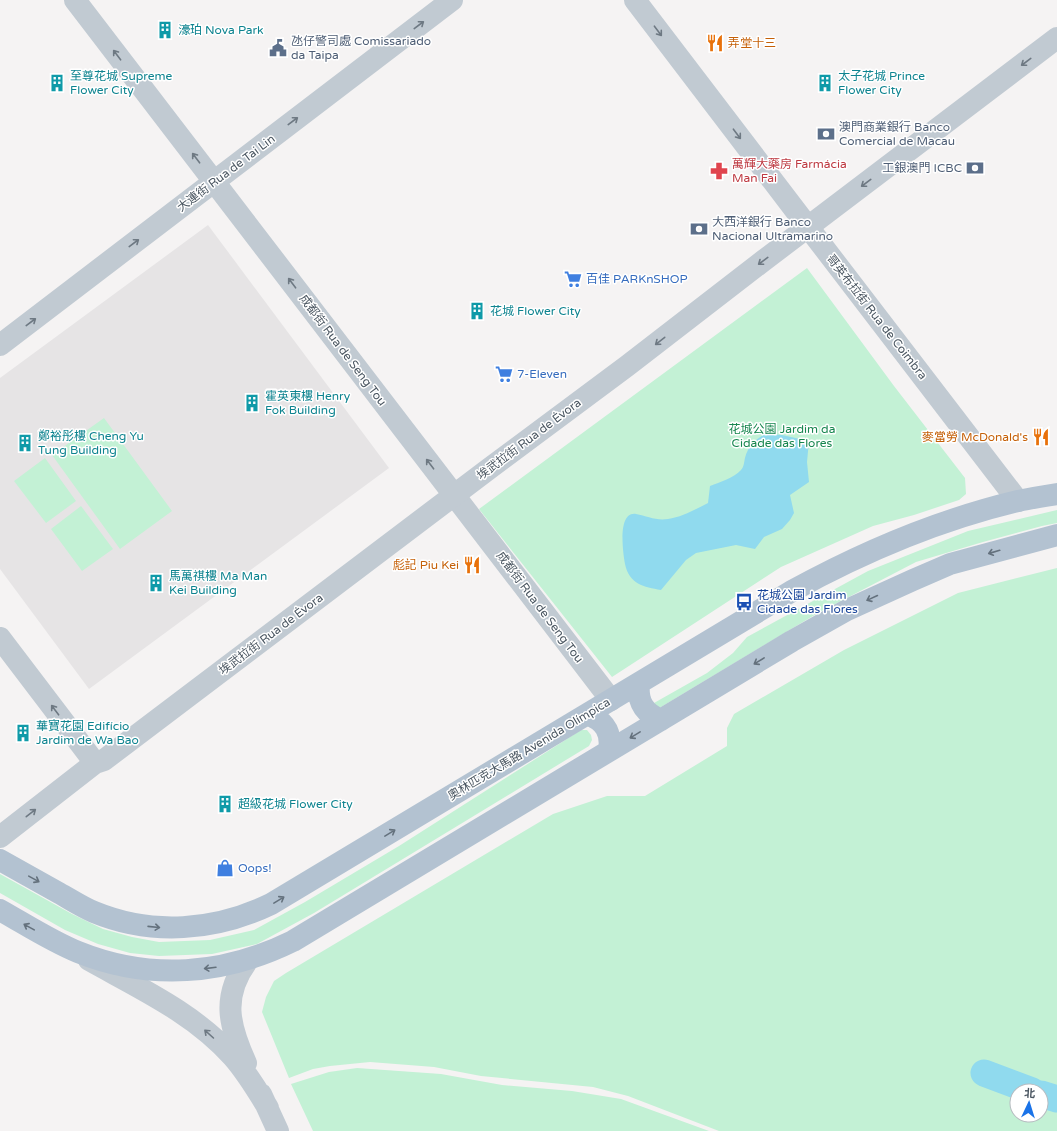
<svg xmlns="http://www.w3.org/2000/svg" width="1057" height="1131" font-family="'Varela Round','Noto Sans SC',sans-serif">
<rect width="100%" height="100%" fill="#f5f3f3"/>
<!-- education -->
<path fill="#e6e4e5" d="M 208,225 L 389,468 L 89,689 L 0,569 L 0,378 Z"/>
<!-- green -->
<path fill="#c3f1d5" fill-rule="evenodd" d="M 807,268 L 894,386 L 965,478 L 966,494 L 959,500 L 914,515 L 873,526 L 781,567 L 612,677 L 479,509 Z
M 104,418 L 172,511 L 120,549 L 52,455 Z
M 45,458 L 76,501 L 46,523 L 14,481 Z
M 81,506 L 113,549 L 82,571 L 51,529 Z
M 1057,510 L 1057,523 L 1042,526 L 983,542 L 916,562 L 818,613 L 656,710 L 654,703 L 707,673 L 733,653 L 747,637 L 868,571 L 968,531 Z
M 1057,568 L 1057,1131 L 719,1131 L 628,1096 L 593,1087 L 481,1076 L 434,1067 L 370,1062 L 330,1066 L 313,1069 L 289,1078 L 262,1012 L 266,997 L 274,981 L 286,973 L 553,814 L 607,796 L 645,796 L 727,746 L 727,728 L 734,714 L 844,650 L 958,593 ZM 1017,1091 L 1041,1091 L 1041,1115 L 1017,1115 Z
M 581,730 L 587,730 L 591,735 L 592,740 L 589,746 L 314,913 L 257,944 L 212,954 L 159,956 L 130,953 L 98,944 L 65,930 L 0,893 L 0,874 L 72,914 L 103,929 L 132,937 L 159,942 L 210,940 L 254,930 L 305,902 L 399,846 Z
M 357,1068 L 441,1074 L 502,1085 L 572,1091 L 621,1099 L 709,1131 L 313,1131 L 291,1084 L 329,1072 Z"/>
<!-- water -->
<path fill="#90daee" d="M 765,434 L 782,435 L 809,441 L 807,462 L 809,482 L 790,495 L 794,513 L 790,520 L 782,529 L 764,537 L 755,549 L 736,545 L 696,553 L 686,560 L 661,590 C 644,587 629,584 625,564 C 623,553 617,511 636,514 C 647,516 656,521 668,519 C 682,517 696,509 708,503 L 710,486 C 720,482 734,478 741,470 C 744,467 744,462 745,458 C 748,446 755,440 765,434 Z"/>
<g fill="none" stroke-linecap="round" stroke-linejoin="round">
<!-- canal -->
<path stroke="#90daee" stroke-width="27" d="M 984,1073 L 1032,1091
M 1041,1094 L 1057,1099"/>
<!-- pedestrian -->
<path stroke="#c1cad2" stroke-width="22" d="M 808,227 L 1018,501
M 454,495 L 611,700"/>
<!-- minor -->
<path stroke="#c1cad2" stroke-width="22" d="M 75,0 L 454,495
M 635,0 L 808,227
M 0,345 L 452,0
M 0,638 L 95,763
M 0,837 L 95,763 L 104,760 L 490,468 L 627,366 L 763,261 L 1057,38
M 89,960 C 139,988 194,1013 233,1057 C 247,1073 257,1090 268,1108
M 246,1063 C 229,1026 221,996 248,960
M 261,1094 L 278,1131"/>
<!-- primary -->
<path stroke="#b3c2d1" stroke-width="22" d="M 639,683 C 637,702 644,713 661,720
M 587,714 C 605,721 612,732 609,751
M 0,860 C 20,871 39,882 59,893 C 70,899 82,907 94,912 C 152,936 215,931 271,904 L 792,591 C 863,552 938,520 1018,501 C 1031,498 1044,496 1057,494
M 0,910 C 25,924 51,941 78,952 C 150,981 224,975 293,941 L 792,641 L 847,610 L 913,580 L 950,564 L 1057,535"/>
</g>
<!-- one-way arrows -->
<defs><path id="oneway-shaft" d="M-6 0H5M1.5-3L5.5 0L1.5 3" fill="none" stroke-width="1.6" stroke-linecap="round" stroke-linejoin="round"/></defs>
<g stroke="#6e7983">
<use href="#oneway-shaft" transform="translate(419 25) rotate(-37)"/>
<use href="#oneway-shaft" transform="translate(658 31) rotate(53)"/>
<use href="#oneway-shaft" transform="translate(117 55) rotate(-127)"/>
<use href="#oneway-shaft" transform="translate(1026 62) rotate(143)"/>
<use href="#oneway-shaft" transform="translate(293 121) rotate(-37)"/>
<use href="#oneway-shaft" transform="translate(737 134) rotate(53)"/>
<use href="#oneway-shaft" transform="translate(196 158) rotate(-127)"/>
<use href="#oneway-shaft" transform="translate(866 183) rotate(143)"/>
<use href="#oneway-shaft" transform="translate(134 243) rotate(-37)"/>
<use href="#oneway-shaft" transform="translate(763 261) rotate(143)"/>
<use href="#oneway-shaft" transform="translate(292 283) rotate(-127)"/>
<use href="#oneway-shaft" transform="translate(31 322) rotate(-37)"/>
<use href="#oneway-shaft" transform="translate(660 341) rotate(142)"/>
<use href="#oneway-shaft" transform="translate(430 464) rotate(-127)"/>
<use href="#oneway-shaft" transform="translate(55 710) rotate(-127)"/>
<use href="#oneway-shaft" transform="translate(31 813) rotate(-38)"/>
<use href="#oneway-shaft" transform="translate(209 1034) rotate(-138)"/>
</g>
<g stroke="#64717d">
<use href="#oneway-shaft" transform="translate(994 552) rotate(164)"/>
<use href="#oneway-shaft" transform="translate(872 598) rotate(155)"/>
<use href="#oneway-shaft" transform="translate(759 661) rotate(149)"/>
<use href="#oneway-shaft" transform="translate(635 735) rotate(149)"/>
<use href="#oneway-shaft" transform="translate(390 833) rotate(-31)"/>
<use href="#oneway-shaft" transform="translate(34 879) rotate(29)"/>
<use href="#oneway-shaft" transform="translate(279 900) rotate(-31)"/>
<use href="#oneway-shaft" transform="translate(29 927) rotate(-151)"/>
<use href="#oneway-shaft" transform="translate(154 927) rotate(6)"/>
<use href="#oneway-shaft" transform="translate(210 968) rotate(173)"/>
</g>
<!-- icons -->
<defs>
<g id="building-bare" transform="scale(1.38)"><path d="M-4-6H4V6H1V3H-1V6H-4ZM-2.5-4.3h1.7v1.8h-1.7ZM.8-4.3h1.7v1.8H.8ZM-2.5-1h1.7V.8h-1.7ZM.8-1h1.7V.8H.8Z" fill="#0f9aa8" stroke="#fff" stroke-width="2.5" paint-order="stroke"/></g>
<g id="restaurant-bare" transform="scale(1.38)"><path d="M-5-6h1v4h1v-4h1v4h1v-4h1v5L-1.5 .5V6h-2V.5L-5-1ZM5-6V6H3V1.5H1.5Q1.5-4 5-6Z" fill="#e8710a" stroke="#fff" stroke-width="2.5" paint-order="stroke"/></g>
<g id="civic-bare" transform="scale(1.38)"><path d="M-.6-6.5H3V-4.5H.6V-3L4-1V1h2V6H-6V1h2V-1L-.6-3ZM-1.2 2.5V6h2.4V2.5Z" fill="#5c6f8a" stroke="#fff" stroke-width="2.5" paint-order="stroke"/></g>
<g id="bank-bare" transform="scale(1.38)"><path d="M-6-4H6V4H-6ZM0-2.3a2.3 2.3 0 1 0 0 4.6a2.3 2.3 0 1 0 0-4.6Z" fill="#5c6f8a" stroke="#fff" stroke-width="2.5" paint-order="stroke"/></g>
<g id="pharmacy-bare" transform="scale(1.38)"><path d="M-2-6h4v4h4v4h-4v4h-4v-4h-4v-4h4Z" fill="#e0444e" stroke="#fff" stroke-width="2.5" paint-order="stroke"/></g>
<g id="supermarket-bare" transform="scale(1.38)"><path d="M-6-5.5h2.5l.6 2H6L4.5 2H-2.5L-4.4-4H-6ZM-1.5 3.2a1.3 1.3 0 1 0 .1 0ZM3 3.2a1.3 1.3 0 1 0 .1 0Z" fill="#3f7fe0" stroke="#fff" stroke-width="2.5" paint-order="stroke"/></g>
<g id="bus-bare" transform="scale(1.38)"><path d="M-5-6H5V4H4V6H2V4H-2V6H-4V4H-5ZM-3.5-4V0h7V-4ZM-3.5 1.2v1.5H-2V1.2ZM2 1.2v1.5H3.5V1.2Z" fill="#1a4fb4" stroke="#fff" stroke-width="2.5" paint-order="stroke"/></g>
<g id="shop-bare" transform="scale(1.38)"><path d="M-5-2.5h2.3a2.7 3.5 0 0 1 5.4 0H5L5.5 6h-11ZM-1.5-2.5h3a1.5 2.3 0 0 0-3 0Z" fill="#3f7fe0" stroke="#fff" stroke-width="2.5" paint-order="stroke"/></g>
</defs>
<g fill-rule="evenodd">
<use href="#building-bare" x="165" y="30"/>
<use href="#restaurant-bare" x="715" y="43"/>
<use href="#civic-bare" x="278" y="48"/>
<use href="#building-bare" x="57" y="83"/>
<use href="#building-bare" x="825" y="83"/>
<use href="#bank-bare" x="826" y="134"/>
<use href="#bank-bare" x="975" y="168"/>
<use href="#pharmacy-bare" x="719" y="171"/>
<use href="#bank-bare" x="699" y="229"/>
<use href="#supermarket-bare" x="573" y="279"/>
<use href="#building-bare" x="477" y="311"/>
<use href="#supermarket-bare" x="504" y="374"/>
<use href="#building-bare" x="252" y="403"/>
<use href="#restaurant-bare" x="1041" y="437"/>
<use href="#building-bare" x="25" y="443"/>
<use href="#restaurant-bare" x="472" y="565"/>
<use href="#building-bare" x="156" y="583"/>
<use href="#bus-bare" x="744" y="602"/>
<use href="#building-bare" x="23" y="733"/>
<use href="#building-bare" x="225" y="804"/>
<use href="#shop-bare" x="225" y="868"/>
</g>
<g text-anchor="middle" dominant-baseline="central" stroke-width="3" stroke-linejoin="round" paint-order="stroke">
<!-- culture labels -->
<g font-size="12" fill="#0d838f" stroke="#fff" text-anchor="start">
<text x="178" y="30">濠珀 Nova Park</text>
<text x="70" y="76">至尊花城 Supreme<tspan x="70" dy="14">Flower City</tspan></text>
<text x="838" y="76">太子花城 Prince<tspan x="838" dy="14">Flower City</tspan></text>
<text x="490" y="311">花城 Flower City</text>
<text x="265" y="396">霍英東樓 Henry<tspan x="265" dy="14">Fok Building</tspan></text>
<text x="38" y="436">鄭裕彤樓 Cheng Yu<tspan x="38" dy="14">Tung Building</tspan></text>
<text x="169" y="576">馬萬祺樓 Ma Man<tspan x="169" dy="14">Kei Building</tspan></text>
<text x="36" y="726">華寶花園 Edifício<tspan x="36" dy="14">Jardim de Wa Bao</tspan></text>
<text x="238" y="804">超級花城 Flower City</text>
</g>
<!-- service labels -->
<g font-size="12" fill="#4e5e75" stroke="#fff" text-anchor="start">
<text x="291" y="41">氹仔警司處 Comissariado<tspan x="291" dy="14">da Taipa</tspan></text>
<text x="839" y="127">澳門商業銀行 Banco<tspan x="839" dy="14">Comercial de Macau</tspan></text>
<text x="962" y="168" text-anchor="end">工銀澳門 ICBC</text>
<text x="712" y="222">大西洋銀行 Banco<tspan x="712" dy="14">Nacional Ultramarino</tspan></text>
</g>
<!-- food labels -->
<g font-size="12" fill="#c56008" stroke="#fff" text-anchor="end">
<text x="728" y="43" text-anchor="start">弄堂十三</text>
<text x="1028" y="437">麥當勞 McDonald's</text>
<text x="459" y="565">彪記 Piu Kei</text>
</g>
<!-- health labels -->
<g font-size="12" fill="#be3a42" stroke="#fff" text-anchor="start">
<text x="732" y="164">萬輝大藥房 Farmácia<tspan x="732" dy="14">Man Fai</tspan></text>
</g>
<!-- street labels -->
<g font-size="12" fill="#4a5661" stroke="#fff">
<text transform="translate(226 173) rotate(-37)">大連街 Rua de Tai Lin</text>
<text transform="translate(877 317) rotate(52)">哥英布拉街 Rua de Coimbra</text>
<text transform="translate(343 350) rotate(53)">成都街 Rua de Seng Tou</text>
<text transform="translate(529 439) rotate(-37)">埃武拉街 Rua de Évora</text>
<text transform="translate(540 607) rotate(53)">成都街 Rua de Seng Tou</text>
<text transform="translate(271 634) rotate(-37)">埃武拉街 Rua de Évora</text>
<text transform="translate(529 749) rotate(-31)">奧林匹克大馬路 Avenida Olímpica</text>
</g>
<!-- shop labels -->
<g font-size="12" fill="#366cbe" stroke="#fff" text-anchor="start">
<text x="586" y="279">百佳 PARKnSHOP</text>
<text x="517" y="374">7-Eleven</text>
<text x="238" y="868">Oops!</text>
</g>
<!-- park labels -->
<g font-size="12" fill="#17864f" stroke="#fff">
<text x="782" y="429">花城公園 Jardim da<tspan x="782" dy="14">Cidade das Flores</tspan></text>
</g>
<!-- transit labels -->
<g font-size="12" fill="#164399" stroke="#fff" text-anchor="start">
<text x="757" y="595">花城公園 Jardim<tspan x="757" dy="14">Cidade das Flores</tspan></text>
</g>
</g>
<!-- north arrow -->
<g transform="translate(1029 1103) rotate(4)"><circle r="19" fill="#ffffff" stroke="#b7bbc0"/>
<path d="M0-3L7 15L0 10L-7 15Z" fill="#1a73e8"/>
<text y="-6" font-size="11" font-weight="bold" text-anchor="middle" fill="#4a5661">北</text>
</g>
</svg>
